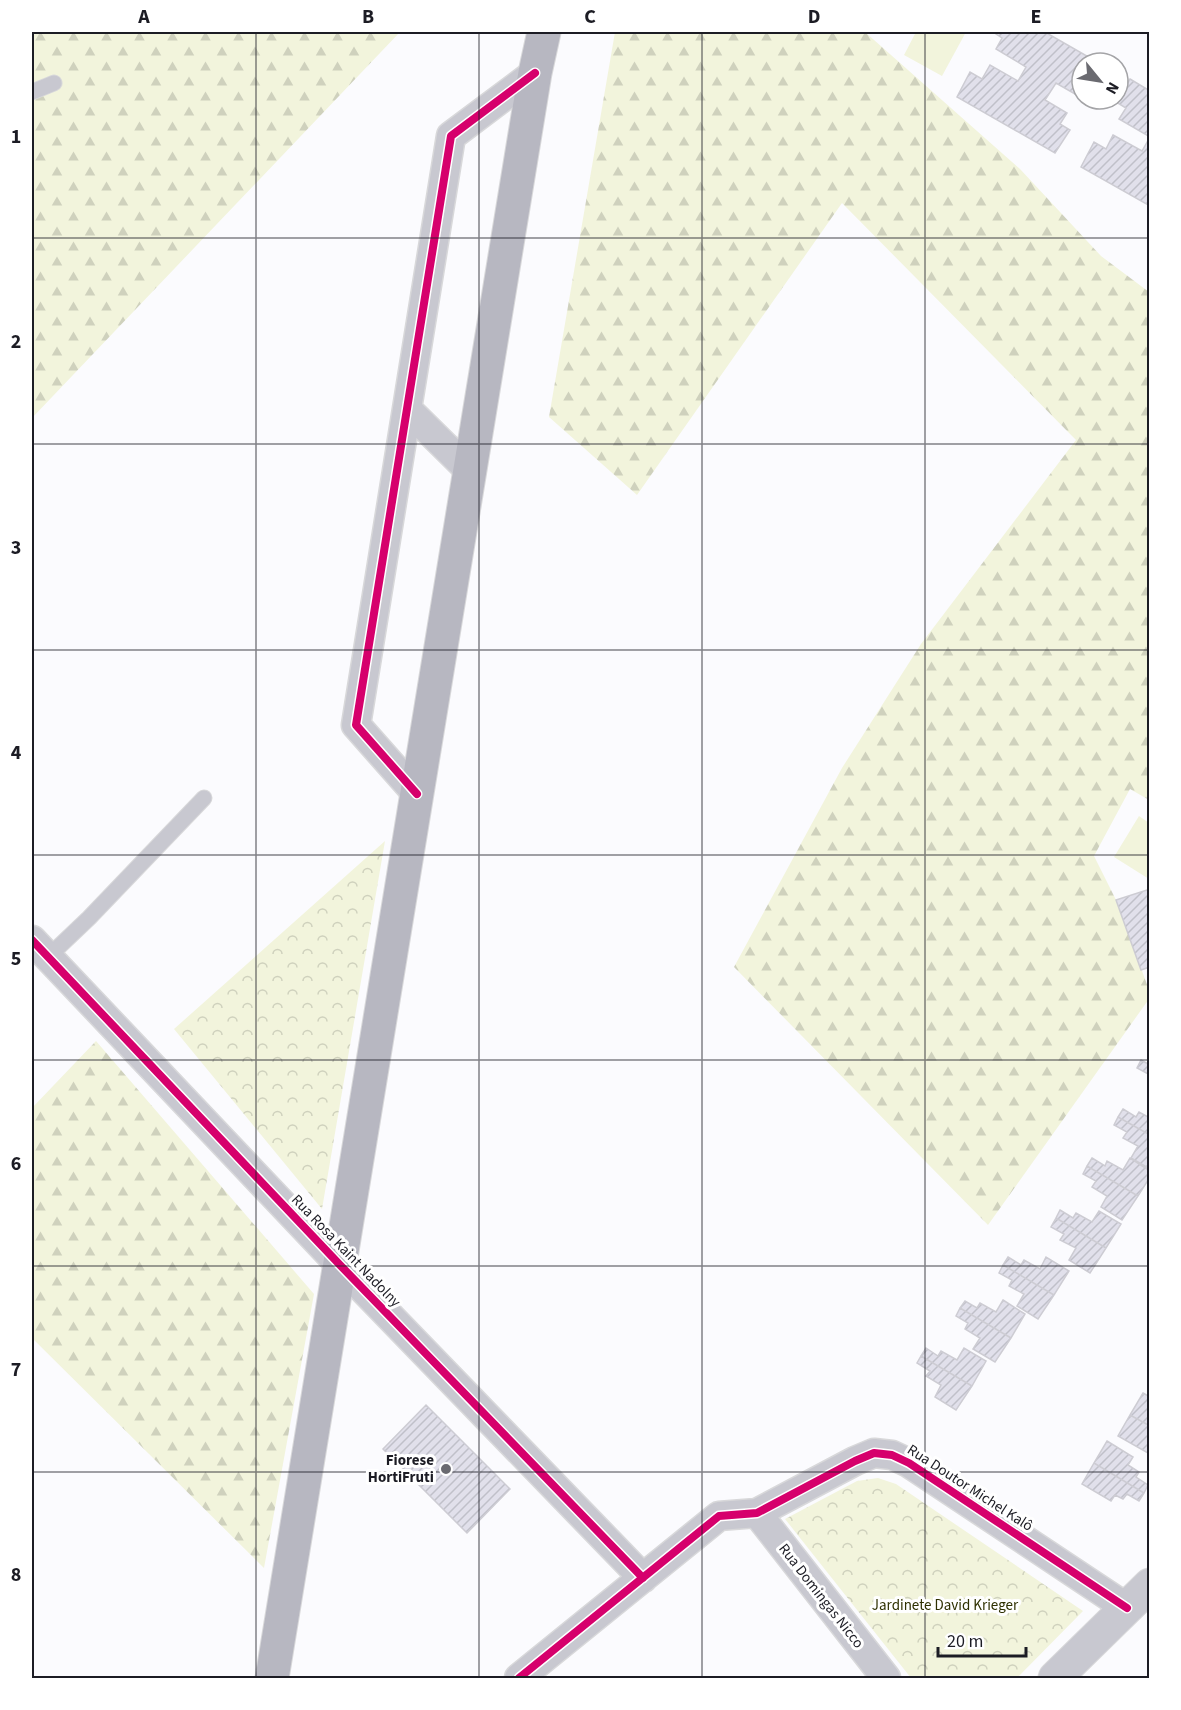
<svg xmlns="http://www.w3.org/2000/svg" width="1181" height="1710" font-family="'Source Sans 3',sans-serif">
<defs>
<pattern id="forest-firs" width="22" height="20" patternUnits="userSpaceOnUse" patternTransform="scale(1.5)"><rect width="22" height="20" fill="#f2f4dc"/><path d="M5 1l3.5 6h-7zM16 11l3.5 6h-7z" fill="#cfd1bd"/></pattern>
<pattern id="park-crowns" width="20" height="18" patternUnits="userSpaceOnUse" patternTransform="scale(1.5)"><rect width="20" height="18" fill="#f2f4dc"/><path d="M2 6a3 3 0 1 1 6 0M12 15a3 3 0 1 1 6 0" fill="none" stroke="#cfd1bd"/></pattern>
<pattern id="building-hatch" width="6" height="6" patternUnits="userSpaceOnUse" patternTransform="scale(1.5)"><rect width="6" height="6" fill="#e1e0eb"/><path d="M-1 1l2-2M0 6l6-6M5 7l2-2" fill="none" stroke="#c0c0c9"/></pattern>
</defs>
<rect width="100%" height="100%" fill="#fbfbfe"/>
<!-- grass -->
<path fill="#f2f4dc" d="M 916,32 L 966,32 L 942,76 L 904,55 Z
M 1139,816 L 1149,823 L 1149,879 L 1114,857 Z"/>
<!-- forest -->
<path fill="url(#forest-firs)" d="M 32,32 L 400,32 L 32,418 Z
M 615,32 L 865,32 L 1020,169 L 1101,256 L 1149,292 L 1149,800 L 1130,789 L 1094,856 L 1116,900 L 1149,990 L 1149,999 L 988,1225 L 734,967 L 842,768 L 921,644 L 1076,440 L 842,203 L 637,495 L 549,417 Z
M 96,1041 L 314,1294 L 264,1568 L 32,1338 L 32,1108 Z"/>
<!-- park -->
<path fill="url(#park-crowns)" d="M 385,841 L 322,1209 L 174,1029 Z
M 878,1478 L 896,1484 L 1083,1611 L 1017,1678 L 911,1678 L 785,1519 L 857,1481 Z"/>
<!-- building -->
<path fill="url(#building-hatch)" stroke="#cdccd3" stroke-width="1.5" d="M 993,32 L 1045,32 L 1099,63 L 1082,63 L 1082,85 L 1075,94 L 1056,83 L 1045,100 L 1067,113 L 1060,124 L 1070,130 L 1055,153 L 957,97 L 970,72 L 982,79 L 990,65 L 1018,81 L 1026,67 L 996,49 L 1002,38 Z
M 1130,79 L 1150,91 L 1150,137 L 1119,119 L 1126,108 L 1116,102 Z
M 1113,135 L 1142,151 L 1150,137 L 1150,206 L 1081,167 L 1094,142 L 1106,149 Z
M 1150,889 L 1150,967 L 1141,970 L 1116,900 Z
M 1141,1060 L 1150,1065 L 1150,1075 L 1137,1068 Z
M 1123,1109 L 1136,1117 L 1139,1112 L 1150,1118 L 1150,1135 L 1118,1117 Z
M 1118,1117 L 1150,1135 L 1150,1169 L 1131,1158 L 1138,1146 L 1123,1138 L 1127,1132 L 1114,1125 Z
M 1092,1158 L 1105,1166 L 1107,1161 L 1123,1170 L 1130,1158 L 1150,1171 L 1150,1177 L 1138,1196 L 1087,1166 Z
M 1087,1166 L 1138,1196 L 1122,1220 L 1101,1207 L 1107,1196 L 1092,1187 L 1096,1181 L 1083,1174 Z
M 1060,1210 L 1073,1218 L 1076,1213 L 1092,1222 L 1099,1211 L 1121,1224 L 1106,1248 L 1056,1218 Z
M 1056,1218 L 1106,1248 L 1090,1273 L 1069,1260 L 1076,1248 L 1060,1240 L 1064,1234 L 1051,1227 Z
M 1008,1257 L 1021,1265 L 1024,1260 L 1040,1269 L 1046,1257 L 1069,1271 L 1054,1295 L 1003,1265 Z
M 1003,1265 L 1054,1295 L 1038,1319 L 1017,1306 L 1024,1294 L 1009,1286 L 1012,1280 L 999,1273 Z
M 1003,1300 L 1025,1314 L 1011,1338 L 960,1308 L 965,1301 L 977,1308 L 980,1303 L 996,1312 Z
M 960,1308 L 1011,1338 L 995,1362 L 973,1349 L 980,1338 L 965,1329 L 968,1323 L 956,1316 Z
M 926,1348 L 938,1356 L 941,1351 L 957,1360 L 964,1348 L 986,1361 L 972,1386 L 921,1356 Z
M 921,1356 L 972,1386 L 956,1410 L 935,1397 L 941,1385 L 926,1376 L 930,1371 L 917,1363 Z
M 1143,1393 L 1150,1397 L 1150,1426 L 1130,1415 Z
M 426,1405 L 510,1489 L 467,1533 L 383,1449 Z
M 1130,1415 L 1150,1426 L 1148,1453 L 1118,1436 Z
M 1107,1441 L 1133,1457 L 1128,1465 L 1139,1472 L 1136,1477 L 1148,1485 L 1144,1493 L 1094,1463 Z
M 1094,1463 L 1144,1493 L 1139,1501 L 1127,1494 L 1123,1499 L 1115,1495 L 1111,1501 L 1082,1484 Z"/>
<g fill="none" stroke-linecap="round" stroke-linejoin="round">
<!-- service casing -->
<g stroke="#d8d8da" stroke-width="17">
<path id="service" d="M 32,92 L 54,83
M 48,957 L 89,918 L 204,798"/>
</g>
<!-- minor casing -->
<g stroke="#d8d8da" stroke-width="31">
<path id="minor" d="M 407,409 L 470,471
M 417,794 L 356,725 L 451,136 L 535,73
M 32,940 L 340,1265 L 643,1578
M 757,1513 L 886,1678
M 519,1678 L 719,1516 L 757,1513 L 855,1461 L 874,1453 L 892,1455 L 909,1463 L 1127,1608"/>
</g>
<!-- tertiary casing -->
<g stroke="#d8d8da" stroke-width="35">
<path id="tertiary" d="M 1055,1678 L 1150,1585"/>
</g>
<!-- primary casing -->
<g stroke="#d8d8da" stroke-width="35">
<path id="primary" d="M 272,1678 L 535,73 L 544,32"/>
</g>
<!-- service -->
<use href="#service" stroke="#c8c8d0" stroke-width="15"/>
<!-- minor -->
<use href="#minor" stroke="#c8c8d0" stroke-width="28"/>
<!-- tertiary -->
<use href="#tertiary" stroke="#c8c8d0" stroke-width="33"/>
<!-- primary -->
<use href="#primary" stroke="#b7b7c1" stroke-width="33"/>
<!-- cycleway casing -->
<g stroke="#fff" stroke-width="11">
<path id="cycleway" d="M 417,794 L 356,725 L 451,136 L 535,73
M 32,940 L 340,1265 L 643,1578
M 519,1678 L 719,1516 L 757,1513 L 855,1461 L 874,1453 L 892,1455 L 909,1463 L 1127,1608"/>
</g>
<!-- cycleway -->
<use href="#cycleway" stroke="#d6006c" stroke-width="8"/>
</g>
<!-- grid -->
<path fill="none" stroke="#1c1c24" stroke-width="1.5" stroke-opacity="0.55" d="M 256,32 L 256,1678M 479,32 L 479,1678M 702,32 L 702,1678M 925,32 L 925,1678M 32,238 L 1150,238M 32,444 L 1150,444M 32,650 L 1150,650M 32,855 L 1150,855M 32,1060 L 1150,1060M 32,1266 L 1150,1266M 32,1472 L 1150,1472"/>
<!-- markers -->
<circle fill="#6a6a70" stroke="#fff" stroke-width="2" cx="446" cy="1469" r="6"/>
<g text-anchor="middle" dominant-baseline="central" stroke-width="6" stroke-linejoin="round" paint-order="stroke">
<!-- street labels -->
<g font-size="15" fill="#1c1c24" stroke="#fff">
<text transform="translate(346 1251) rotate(46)">Rua Rosa Kaint Nadolny</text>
<text transform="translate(970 1488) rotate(33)">Rua Doutor Michel Kalô</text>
<text transform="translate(821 1596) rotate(52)">Rua Domingas Nicco</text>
</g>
<!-- poi labels -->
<g font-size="15" font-weight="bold" fill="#1c1c24" stroke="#fff" text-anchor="end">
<text x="434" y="1460">Fiorese<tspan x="434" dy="17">HortiFruti</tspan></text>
</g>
<!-- park labels -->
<g font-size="15" fill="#2e3001" stroke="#fff">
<text x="945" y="1605">Jardinete David Krieger</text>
</g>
</g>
<!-- border -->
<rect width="1181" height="1710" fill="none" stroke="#ffffff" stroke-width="66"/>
<!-- north arrow -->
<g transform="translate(1100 81) rotate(120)"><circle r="28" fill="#ffffff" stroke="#a4a4a7" stroke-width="1.5"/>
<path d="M0-4.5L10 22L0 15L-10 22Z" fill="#6a6a70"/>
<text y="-9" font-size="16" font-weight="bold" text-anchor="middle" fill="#1c1c24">N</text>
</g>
<!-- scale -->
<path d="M938 1647v9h88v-9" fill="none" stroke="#1c1c24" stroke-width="3"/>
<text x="947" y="1647" font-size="18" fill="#1c1c24" stroke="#ffffff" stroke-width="4.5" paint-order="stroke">20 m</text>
<rect x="33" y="33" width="1115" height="1644" fill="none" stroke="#1c1c24" stroke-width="2"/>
<g font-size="20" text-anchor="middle" font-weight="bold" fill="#1c1c24">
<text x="144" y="23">A</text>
<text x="368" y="23">B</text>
<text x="590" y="23">C</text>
<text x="814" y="23">D</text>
<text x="1036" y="23">E</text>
<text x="16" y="143">1</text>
<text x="16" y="348">2</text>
<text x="16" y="554">3</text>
<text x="16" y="759">4</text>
<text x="16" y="965">5</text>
<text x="16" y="1170">6</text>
<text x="16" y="1376">7</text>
<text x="16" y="1581">8</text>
</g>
</svg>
